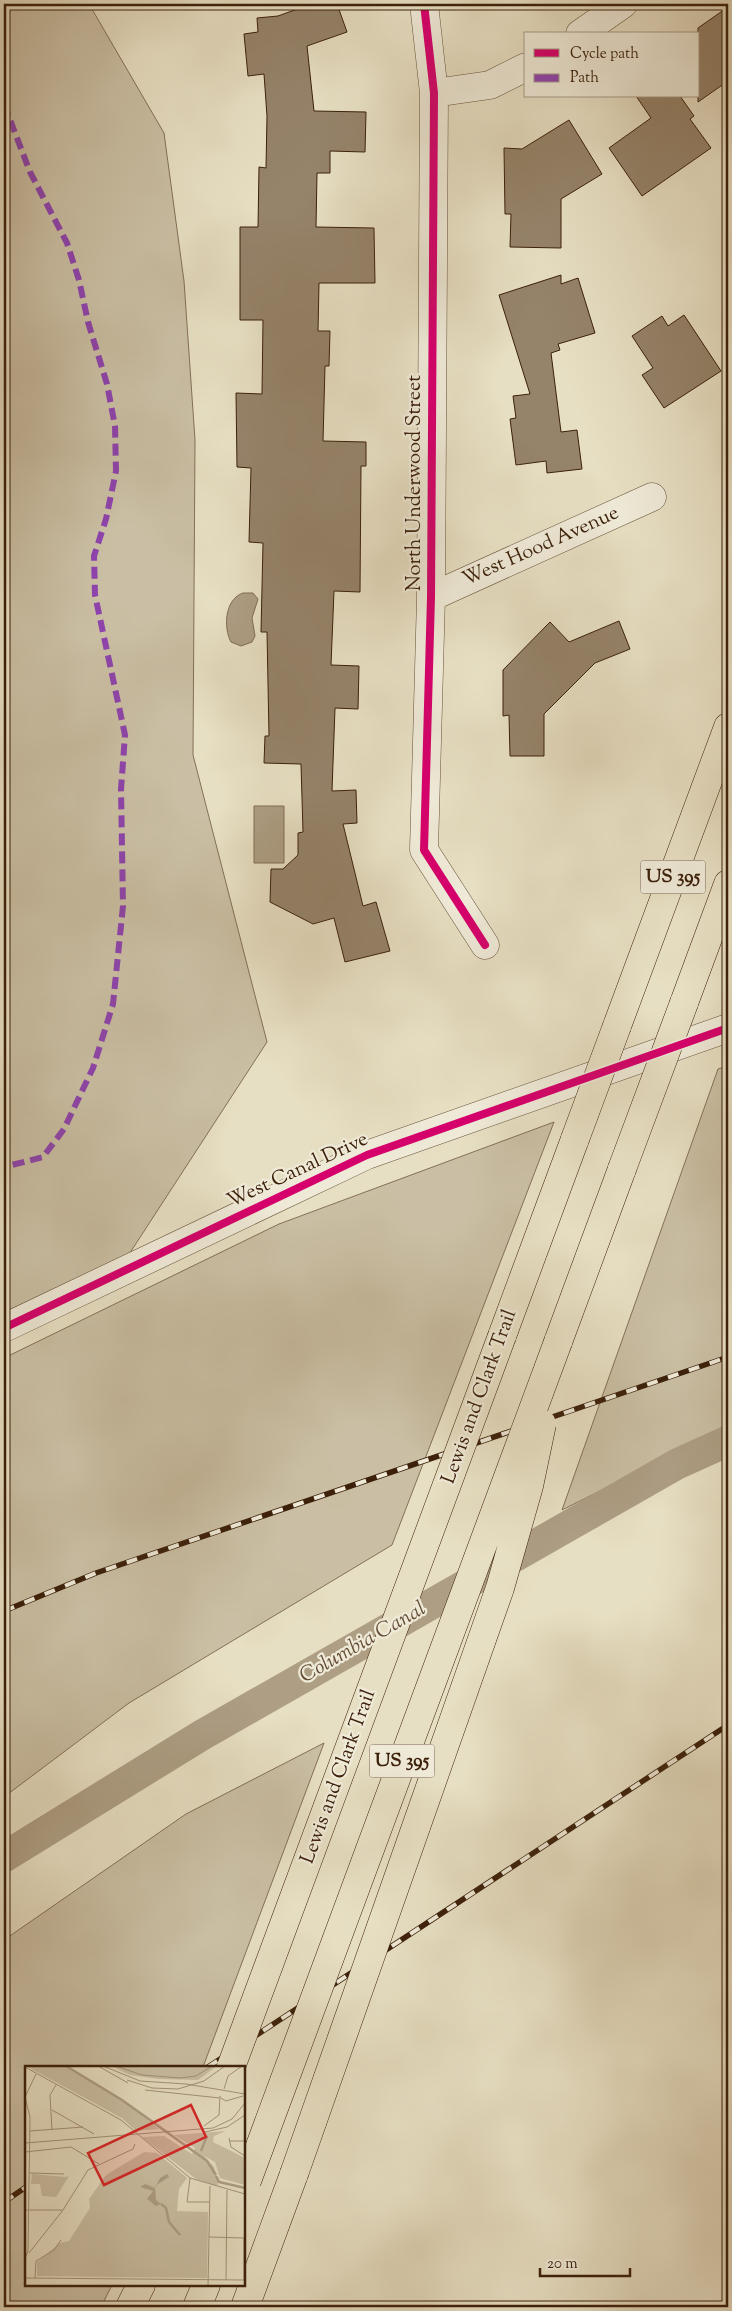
<svg xmlns="http://www.w3.org/2000/svg" width="732" height="2311" font-family="'Sorts Mill Goudy',serif">
<rect width="100%" height="100%" fill="#e7dfc3"/>
<filter id="stains"><feTurbulence type="fractalNoise" baseFrequency=".004" numOctaves="4"/><feColorMatrix values="0 0 0 0 .2 0 0 0 0 .09 0 0 0 0 .02 0 0 0 .5 -.17"/></filter>
<radialGradient id="worn" r=".72"><stop offset=".6" stop-color="#630" stop-opacity="0"/><stop offset="1" stop-color="#630" stop-opacity=".3"/></radialGradient>
<!-- green -->
<path fill="#cabfa4" stroke="#837057" d="M 4,4 L 89,4 L 164,133 L 184,281 L 195,440 L 193,755 L 267,1042 L 124,1262 L 4,1316 Z
M 728,1066 L 728,1427 L 562,1510 L 718,1069 Z
M 554,1122 L 392,1545 L 129,1703 L 4,1797 L 4,1358 L 279,1224 Z
M 324,1743 L 203,2067 L 26,2067 L 26,2285 L 112,2285 L 101,2307 L 4,2307 L 4,1940 L 186,1814 Z"/>
<!-- water -->
<path fill="#ad9e84" stroke="#806c53" d="M 243,593 L 253,593 L 258,599 L 252,618 L 255,636 L 252,642 L 241,646 L 231,642 C 223,627 225,599 243,593 Z
M 254,806 L 284,806 L 284,863 L 254,863 Z"/>
<g fill="none" stroke-linecap="round" stroke-linejoin="round">
<!-- canal -->
<path stroke="#ad9e84" stroke-width="31" d="M 4,1857 L 202,1735 L 677,1464 L 728,1441"/>
</g>
<!-- building -->
<path fill="#95836a" stroke="#3c200a" d="M 311,4 L 337,4 L 347,32 L 307,46 L 314,111 L 366,112 L 365,152 L 330,151 L 330,173 L 317,173 L 316,227 L 374,228 L 375,283 L 319,283 L 318,331 L 330,331 L 329,366 L 325,366 L 323,441 L 366,442 L 366,466 L 361,466 L 360,592 L 334,591 L 331,665 L 359,666 L 358,709 L 335,708 L 332,791 L 356,790 L 357,823 L 343,824 L 363,906 L 376,902 L 390,951 L 345,962 L 334,918 L 313,924 L 270,902 L 271,869 L 283,869 L 298,855 L 298,833 L 303,832 L 301,764 L 264,763 L 265,736 L 269,736 L 267,632 L 261,632 L 263,543 L 249,542 L 251,468 L 237,467 L 236,393 L 262,394 L 263,320 L 240,320 L 240,227 L 258,227 L 259,167 L 266,168 L 267,116 L 264,74 L 248,76 L 244,34 L 258,32 L 257,18 L 278,16 Z
M 728,7 L 728,81 L 698,102 L 698,28 Z
M 636,96 L 680,96 L 694,116 L 690,119 L 711,148 L 642,196 L 609,148 L 651,118 Z
M 569,120 L 602,174 L 561,199 L 561,248 L 510,247 L 511,214 L 505,214 L 504,148 L 522,149 Z
M 561,275 L 561,284 L 578,278 L 595,333 L 558,344 L 560,350 L 551,353 L 561,432 L 577,430 L 582,469 L 547,473 L 546,461 L 516,465 L 510,419 L 516,418 L 513,396 L 530,394 L 499,295 Z
M 684,315 L 721,371 L 664,408 L 642,375 L 653,368 L 632,336 L 662,316 L 668,326 Z
M 619,621 L 630,649 L 595,663 L 544,714 L 544,756 L 510,756 L 509,715 L 503,716 L 503,670 L 550,622 L 569,642 Z"/>
<g fill="none" stroke-linecap="round" stroke-linejoin="round">
<!-- minor casing -->
<g stroke="#675038" stroke-width="29">
<path id="minor" d="M 424,4 L 434,93 L 431,597 L 424,850 L 485,945
M 580,34 L 623,4
M 434,93 L 490,85 L 526,67
M 431,597 L 652,497"/>
</g>
<!-- tertiary casing -->
<g stroke="#675038" stroke-width="29">
<path id="tertiary" d="M 4,1328 L 367,1155 L 728,1028"/>
</g>
<!-- motorway casing -->
<g stroke="#3c200a" stroke-width="29">
<path id="motorway" d="M 684,1003 L 728,884
M 617,1026 L 728,727
M 502,1336 L 575,1139
M 558,1342 L 622,1169
M 130,2307 L 141,2285
M 197,2307 L 206,2285
M 245,2307 L 294,2174"/>
</g>
<!-- minor -->
<use href="#minor" stroke="#efead8" stroke-width="28"/>
<!-- tertiary -->
<use href="#tertiary" stroke="#efead8" stroke-width="28"/>
<!-- motorway -->
<use href="#motorway" stroke="#e7dfc3" stroke-width="28"/>
<!-- rail casing -->
<g stroke="#3c200a" stroke-width="5.5">
<path id="rail" d="M 4,1611 L 96,1573 L 728,1357
M 208,2067 L 728,1725
M 4,2202 L 26,2187"/>
</g>
<!-- rail -->
<use href="#rail" stroke="#efead8" stroke-width="4" stroke-dasharray="11" stroke-linecap="butt"/>
<!-- motorway-bridge casing -->
<g stroke="#3c200a" stroke-width="29" stroke-linecap="butt">
<path id="motorway-bridge" d="M 575,1139 L 617,1026
M 622,1169 L 684,1003
M 231,2067 L 502,1336
M 294,2174 L 500,1588 L 529,1486 L 542,1424
M 247,2181 L 558,1342"/>
</g>
<!-- motorway-bridge -->
<use href="#motorway-bridge" stroke="#e7dfc3" stroke-width="28"/>
<!-- quiet -->
<path stroke="#8e44ad" stroke-width="6" stroke-dasharray="12 6" stroke-linecap="butt" d="M 4,104 L 30,172 L 67,243 L 79,280 L 88,322 L 107,384 L 115,426 L 116,471 L 106,519 L 94,556 L 95,595 L 125,735 L 121,789 L 123,906 L 113,1004 L 93,1068 L 64,1129 L 43,1157 L 4,1167"/>
<!-- cycleway casing -->
<g stroke="#efead8" stroke-width="11">
<path id="cycleway" d="M 424,4 L 434,93 L 431,597 L 424,850 L 485,945
M 4,1328 L 367,1155 L 728,1028"/>
</g>
<!-- cycleway -->
<use href="#cycleway" stroke="#d6006c" stroke-width="8"/>
</g>
<g text-anchor="middle" dominant-baseline="central" stroke-width="4.5" stroke-linejoin="round" paint-order="stroke">
<!-- shield labels -->
<g fill="#efead8" stroke="#725d48" stroke-width="1">
<rect x="640.5" y="860.5" width="65" height="33" rx="4"/>
<rect x="369.5" y="1744.5" width="65" height="33" rx="4"/>
</g>
<g font-size="19" font-weight="bold" fill="#3c200a">
<text x="673" y="877">US 395</text>
<text x="402" y="1761">US 395</text>
</g>
<!-- street labels -->
<g font-size="20" fill="#3c200a" stroke="#efead8">
<text transform="translate(415 483) rotate(-90)">North Underwood Street</text>
<text transform="translate(541 547) rotate(-24)">West Hood Avenue</text>
<text transform="translate(298 1171) rotate(-25)">West Canal Drive</text>
<text transform="translate(480 1397) rotate(-70)">Lewis and Clark Trail</text>
<text transform="translate(339 1777) rotate(-70)">Lewis and Clark Trail</text>
</g>
<!-- water labels -->
<g font-size="21" font-style="italic" fill="#644c35" stroke="#efead8">
<text transform="translate(363 1643) rotate(-30)">Columbia Canal</text>
</g>
</g>
<!-- overview -->
<g transform="translate(25 2066)">
<rect width="220" height="220" fill="#e7dfc3"/>
<path d="M 1,0 L 39,0 L 102,38 L 134,63 L 111,65 L 97,52 ZM 86,0 L 192,0 L 173,14 L 133,13 L 105,9 ZM 201,65 L 189,70 L 188,76 L 220,92 L 220,119 L 195,112 L 190,96 L 179,90 L 189,101 L 193,117 L 192,120 L 171,113 L 117,71 L 139,70 L 167,88 L 170,82 L 149,69 ZM 119,86 L 132,87 L 162,112 L 154,123 L 152,145 L 183,146 L 182,212 L 12,210 L 12,196 L 35,177 L 44,175 L 65,142 L 64,133 L 81,109 ZM 7,108 L 40,111 L 44,110 L 31,131 L 17,130 L 15,118 L 6,118 Z" fill="#cabfa4"/>
<path d="M 142,108 L 144,111 L 130,120 L 131,134 L 136,138 L 131,140 L 122,133 L 128,125 L 115,121 L 120,118 L 130,122 L 135,112 Z" fill="#ad9e84"/>
<path fill="none" stroke="#ad9e84" stroke-width="2.5" d="M 41,0 L 97,34 L 182,95 L 191,109M 176,85 L 182,70M 191,110 L 194,116 L 220,122M 136,138 L 141,142 L 144,156 L 155,169"/>
<path fill="none" stroke="#a39379" stroke-width="1" d="M 73,0 L 103,17M 78,0 L 115,15 L 161,18 L 220,28M 91,0 L 117,9 L 155,12 L 171,10 L 187,0M 0,1 L 96,54 L 165,112 L 220,128M 102,14 L 127,22 L 153,23 L 179,15 L 200,0M 199,23 L 203,10 L 217,0M 120,24 L 195,32M 196,32 L 201,35 L 218,30M 27,44 L 69,68M 179,60 L 194,49 L 195,30M 27,64 L 25,29 L 31,19M 5,65 L 58,61M 180,66 L 202,61 L 220,49M 204,72 L 206,81 L 220,90M 204,75 L 220,75M 0,77 L 188,62 L 207,53 L 220,37M 0,86 L 46,81 L 74,98M 5,107 L 39,108M 165,112 L 162,136 L 184,136M 0,144 L 37,144M 184,171 L 219,172M 4,187 L 38,144 L 63,104 L 108,83 L 110,78M 0,193 L 3,185 L 5,51 L 0,31 L 11,8M 0,212 L 220,214M 10,212 L 11,195 L 29,184 L 36,174M 201,214 L 202,124M 219,214 L 219,172M 183,220 L 185,120"/>
<path fill="#d62828" fill-opacity="0.15" stroke="#d62828" stroke-width="2.5" d="M 166,39 L 181,71 L 79,119 L 63,87 Z"/>
<rect width="220" height="220" fill="none" stroke="#3c200a" stroke-width="2.5"/>
</g>
<!-- margin -->
<rect width="732" height="2311" fill="none" stroke="#e7dfc3" stroke-width="20"/>
<rect x="5" y="5" width="722" height="2301" fill="none" stroke="#3c200a" stroke-width="2.5"/>
<rect x="10" y="10" width="712" height="2291" fill="none" stroke="#3c200a"/>
<!-- legend -->
<rect x="524" y="32" width="175" height="65" fill="#efead8" stroke="#a79986"/>
<rect x="534" y="49" width="25" height="8" fill="#d6006c" stroke="#a79986"/>
<text x="570" y="58" font-size="15" fill="#3c200a">Cycle path</text>
<rect x="534" y="74" width="25" height="8" fill="#8e44ad" stroke="#a79986"/>
<text x="570" y="82" font-size="15" fill="#3c200a">Path</text>
<!-- scale -->
<path d="M540 2268v8h90v-8" fill="none" stroke="#3c200a" stroke-width="2.5"/>
<text x="547" y="2268" font-size="15" fill="#3c200a" stroke="#efead8" stroke-width="4" paint-order="stroke">20 m</text>
<rect width="100%" height="100%" filter="url(#stains)"/>
<rect width="100%" height="100%" fill="url(#worn)"/>
</svg>
